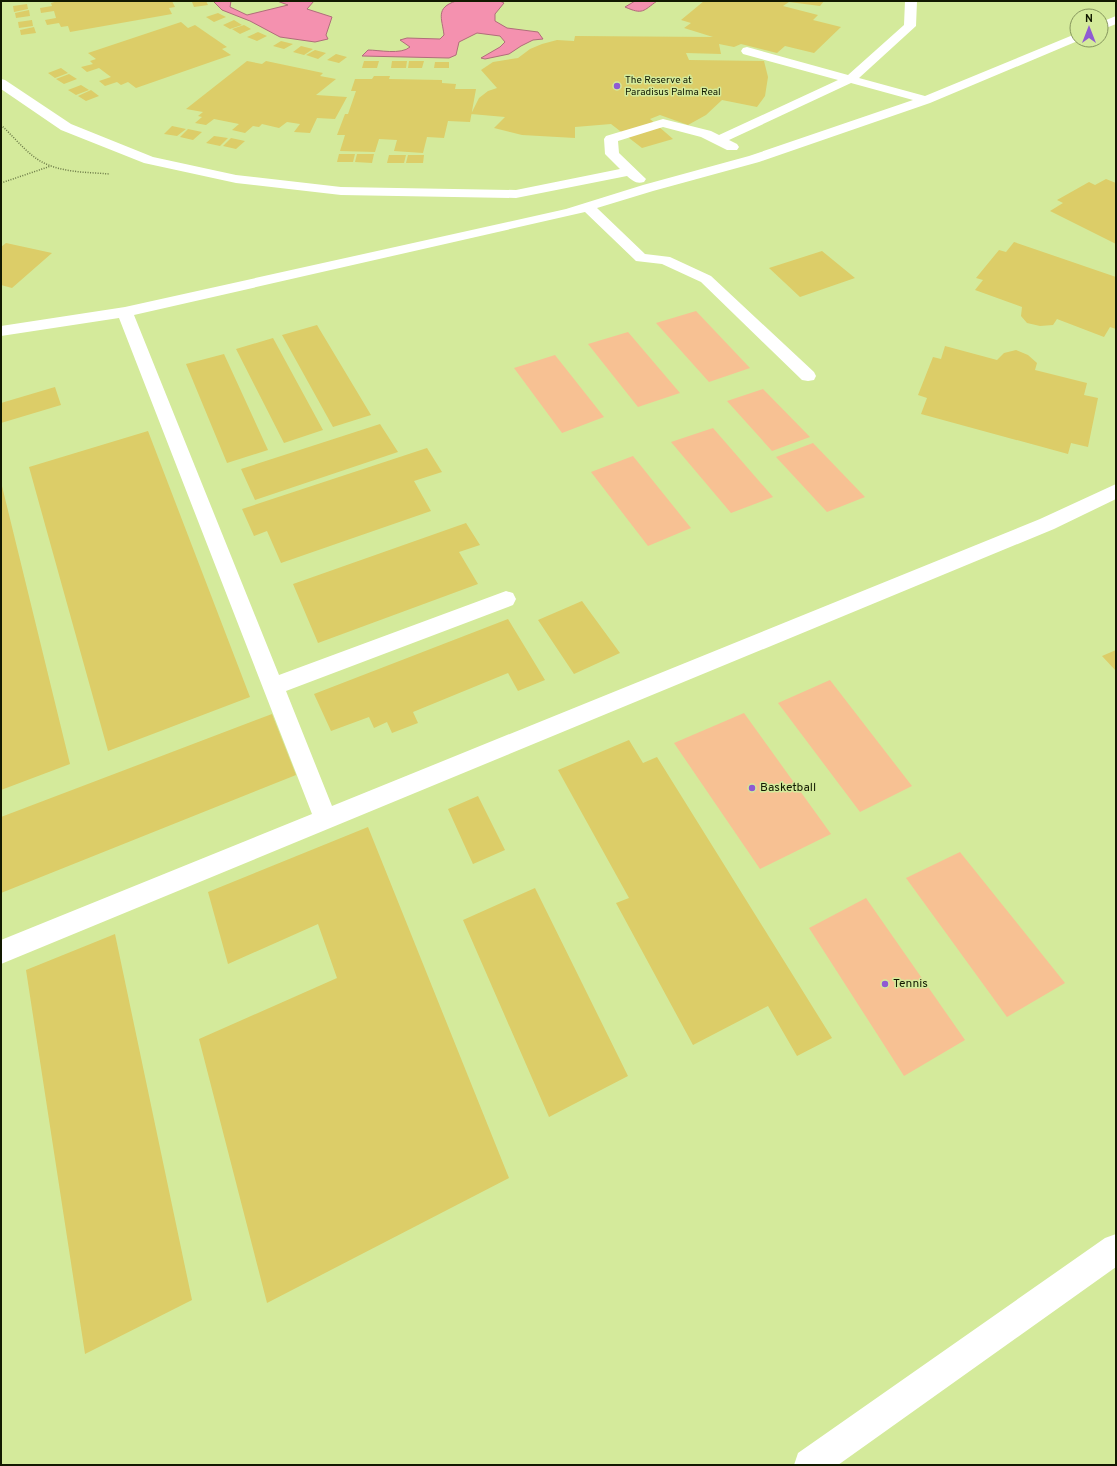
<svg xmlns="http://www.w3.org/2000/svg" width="1117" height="1466" font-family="Overpass,sans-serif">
<rect width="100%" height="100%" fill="#d4ea9b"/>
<!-- green -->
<path fill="#f7c193" d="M 696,311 L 750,368 L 709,382 L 656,323 Z
M 628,332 L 680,393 L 638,407 L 588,344 Z
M 555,355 L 604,417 L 562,433 L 514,368 Z
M 763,389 L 810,437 L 772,451 L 727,401 Z
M 713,428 L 773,497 L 731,513 L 671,442 Z
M 813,443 L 865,497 L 827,512 L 776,457 Z
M 633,456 L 691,528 L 648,546 L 591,472 Z
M 830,680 L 912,786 L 860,812 L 778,703 Z
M 744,713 L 831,834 L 760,869 L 674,743 Z
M 960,852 L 1065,983 L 1007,1017 L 906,878 Z
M 866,898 L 965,1040 L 904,1076 L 809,928 Z"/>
<!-- water -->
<path fill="#f491af" stroke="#b06d7a" d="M 213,1 L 231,1 L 230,7 L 247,15 L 288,5 L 277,1 L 314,1 L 307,9 L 332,17 L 326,35 L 328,39 L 315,42 L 280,37 L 250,21 L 222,10 Z
M 456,1 L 500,1 L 504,3 L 495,14 L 495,21 L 507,28 L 538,32 L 543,39 L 533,40 L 521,46 L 509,54 L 485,59 L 481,58 L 500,47 L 505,42 L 500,36 L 477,33 L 459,42 L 456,55 L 449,58 L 362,56 L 368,50 C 379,50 401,55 410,47 L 400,40 L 407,38 L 440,39 L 444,35 C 442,18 435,8 456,1 Z
M 635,1 L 657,1 C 643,11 643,15 625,7 Z"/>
<!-- building -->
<path fill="#dccd68" d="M 58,1 L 172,1 L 175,7 L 169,8 L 172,14 L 70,32 L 68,26 L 61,27 L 59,23 L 47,25 L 45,20 L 56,18 L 54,11 L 41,13 L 40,8 L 52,6 L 51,3 Z
M 206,1 L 208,5 L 194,7 L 192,2 Z
M 704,1 L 824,1 L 820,6 L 789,2 L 783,6 L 818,15 L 813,20 L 841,27 L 814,53 L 785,46 L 777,53 L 741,44 L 734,47 L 719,44 L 721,54 L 686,53 L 689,60 L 764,61 L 768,77 L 765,96 L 757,107 L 722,100 L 706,115 L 688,125 L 660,115 L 650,119 L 673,139 L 642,148 L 611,124 L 575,127 L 575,138 L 522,135 L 494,128 L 505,117 L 471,114 L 479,98 L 488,91 L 497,88 L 481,70 L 493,62 L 518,58 L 530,49 L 542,44 L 557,40 L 574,41 L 575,36 L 713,37 L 684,28 L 691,23 L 681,20 Z
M 27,4 L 28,9 L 14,12 L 13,6 Z
M 29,10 L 30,16 L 16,18 L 15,13 Z
M 218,13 L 226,17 L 214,22 L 206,17 Z
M 32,20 L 33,26 L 19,28 L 18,22 Z
M 234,20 L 242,25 L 230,29 L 223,25 Z
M 181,22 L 188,28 L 195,25 L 227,47 L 222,49 L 231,55 L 136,88 L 128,82 L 121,85 L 117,82 L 105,86 L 99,81 L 111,77 L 99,68 L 87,72 L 81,67 L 93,64 L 90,61 L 96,59 L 88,53 Z
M 244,25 L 251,29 L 240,34 L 232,29 Z
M 34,27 L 36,33 L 21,35 L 20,30 Z
M 258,32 L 267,36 L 257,41 L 247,37 Z
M 281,41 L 293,44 L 284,49 L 273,46 Z
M 301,46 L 313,49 L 304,55 L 293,52 Z
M 315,50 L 326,53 L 318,59 L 306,55 Z
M 336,54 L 347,57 L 339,63 L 327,60 Z
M 247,61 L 262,64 L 266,61 L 323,73 L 320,76 L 336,79 L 316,95 L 347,97 L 335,119 L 317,118 L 310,133 L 294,132 L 300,124 L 287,122 L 279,128 L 262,124 L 259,127 L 253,126 L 245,133 L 232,130 L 239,124 L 214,119 L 206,125 L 195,123 L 202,117 L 198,116 L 203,112 L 186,109 Z
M 364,61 L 379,61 L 377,68 L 362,68 Z
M 392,61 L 407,61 L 406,68 L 391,68 Z
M 409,61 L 424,61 L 422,68 L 408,68 Z
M 435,62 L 449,62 L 449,68 L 434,68 Z
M 61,68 L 68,73 L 55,78 L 48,73 Z
M 69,74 L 77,79 L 64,84 L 56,79 Z
M 374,76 L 390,76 L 389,79 L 442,80 L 442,83 L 456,84 L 455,89 L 476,89 L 470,122 L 448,121 L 444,138 L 427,137 L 423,153 L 394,151 L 397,140 L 379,139 L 375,152 L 340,151 L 345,135 L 337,135 L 345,114 L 348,114 L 356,91 L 351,91 L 355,79 L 372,79 Z
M 81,85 L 89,90 L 76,95 L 68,90 Z
M 91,90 L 99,96 L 86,101 L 78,96 Z
M 172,126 L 186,129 L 177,136 L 164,134 Z
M 188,129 L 202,132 L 193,140 L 180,137 Z
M 214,136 L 228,138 L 220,146 L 206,143 Z
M 231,138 L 245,141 L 236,149 L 223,146 Z
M 339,154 L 355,154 L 353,162 L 337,162 Z
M 357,154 L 374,154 L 372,163 L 355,162 Z
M 389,155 L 406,155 L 404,163 L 387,163 Z
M 408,155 L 424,155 L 423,163 L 406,163 Z
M 1106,179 L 1116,183 L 1116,244 L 1050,211 L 1063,203 L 1057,200 L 1089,182 L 1095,185 Z
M 1014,242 L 1116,277 L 1116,329 L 1110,327 L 1104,337 L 1057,319 L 1053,325 L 1040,326 L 1027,323 L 1021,316 L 1022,307 L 975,290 L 983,280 L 976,278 L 999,250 L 1006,252 Z
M 6,243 L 52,253 L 12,288 L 1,285 L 1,247 Z
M 822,251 L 855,278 L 800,297 L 769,268 Z
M 317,325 L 371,415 L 333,427 L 282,335 Z
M 273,338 L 323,430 L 284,443 L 236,349 Z
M 945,346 L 997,360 L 1004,353 L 1016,350 L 1028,355 L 1037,363 L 1035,370 L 1087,383 L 1084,395 L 1098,398 L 1088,447 L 1071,443 L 1068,454 L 921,414 L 927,398 L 918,395 L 933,357 L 941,359 Z
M 224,354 L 268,450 L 227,463 L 186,364 Z
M 55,387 L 61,405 L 1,423 L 1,403 Z
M 380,424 L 398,452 L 255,500 L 241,469 Z
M 148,431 L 250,697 L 108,751 L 29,467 Z
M 427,448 L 442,472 L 414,481 L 431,511 L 281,563 L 267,531 L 254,536 L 242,509 Z
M 1,482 L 70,764 L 1,790 Z
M 466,523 L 480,545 L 459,552 L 478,584 L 318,643 L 293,584 Z
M 582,601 L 620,653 L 574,674 L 538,620 Z
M 508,619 L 545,680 L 518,691 L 508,673 L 413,712 L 418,723 L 392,733 L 387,722 L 374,728 L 369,717 L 331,731 L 314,694 Z
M 1116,650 L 1116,671 L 1102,656 Z
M 272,714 L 296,775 L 1,893 L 1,817 Z
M 629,740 L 643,763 L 657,757 L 832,1038 L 797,1056 L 768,1006 L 693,1045 L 616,903 L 629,898 L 558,770 Z
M 478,796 L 505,850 L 473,864 L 448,809 Z
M 368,827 L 509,1178 L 267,1303 L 199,1039 L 337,978 L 318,924 L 228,964 L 208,892 Z
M 535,888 L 628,1076 L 549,1117 L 463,920 Z
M 115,934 L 192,1300 L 85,1354 L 26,970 Z"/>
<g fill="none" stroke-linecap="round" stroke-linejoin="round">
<!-- path -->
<path stroke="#6a7846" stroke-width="1.5" stroke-dasharray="1 1.5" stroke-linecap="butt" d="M 1,125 C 13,136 24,150 37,159 C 58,173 86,172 110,174
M 1,183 L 51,166"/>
<!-- minor -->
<path fill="#fff" fill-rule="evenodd" d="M 905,1 L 917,1 L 916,26 L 859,78 L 925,96 L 1073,35 L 1077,34 L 1077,40 L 1080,40 L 930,103 L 759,162 L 653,191 L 597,208 L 645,254 L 670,257 L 711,276 L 814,372 L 816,376 L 814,380 L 808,381 L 802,380 L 701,282 L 662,264 L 636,261 L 585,212 L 134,315 L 279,675 L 506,591 L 513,593 L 516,599 L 513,605 L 286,691 L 332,806 L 1040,519 L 1116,484 L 1116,499 L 1054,529 L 1,964 L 1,940 L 312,814 L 119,318 L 1,336 L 1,326 L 125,307 L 566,209 L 643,185 L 749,156 L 913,100 L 851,83 L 729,140 L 737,144 L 739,147 L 737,150 L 727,150 L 701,137 L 663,127 L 618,141 L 619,153 L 646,179 L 644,182 C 636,184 633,181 627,176 L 516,198 L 341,195 L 236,183 L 144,163 L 61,130 L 1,89 L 1,79 L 5,80 L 71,124 L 153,157 L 236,175 L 341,187 L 516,190 L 620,169 L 605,154 L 604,139 L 606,136 L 663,119 L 711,131 L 719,135 L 838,80 L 743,54 L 741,51 L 743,48 L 747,47 L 848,75 L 904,25 Z
M 1116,16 L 1116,24 L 1101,30 L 1101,22 Z
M 1116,1234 L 1116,1267 L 838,1465 L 794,1465 L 798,1453 L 1105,1238 Z"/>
</g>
<!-- markers -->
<g fill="#8f5ad3" stroke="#d4ea9b" stroke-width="1.5">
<circle cx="617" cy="86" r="4"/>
<circle cx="752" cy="788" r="4"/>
<circle cx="885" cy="984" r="4"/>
</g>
<g text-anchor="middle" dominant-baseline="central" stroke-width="3" stroke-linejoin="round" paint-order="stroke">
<!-- far-poi labels -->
<g font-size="10" fill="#121900" stroke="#d4ea9b" text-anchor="start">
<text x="625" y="80">The Reserve at<tspan x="625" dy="12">Paradisus Palma Real</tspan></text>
</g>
<!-- poi labels -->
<g font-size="12" fill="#121900" stroke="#d4ea9b" text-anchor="start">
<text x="760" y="788">Basketball</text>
<text x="893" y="984">Tennis</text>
</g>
</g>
<!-- border -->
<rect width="1117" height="1466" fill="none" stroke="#121900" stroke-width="4"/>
<!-- north arrow -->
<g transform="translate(1089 28)"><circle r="19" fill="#d4ea9b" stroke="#86965d"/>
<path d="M0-3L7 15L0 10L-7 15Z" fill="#8f5ad3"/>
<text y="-6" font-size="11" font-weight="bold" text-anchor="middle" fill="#121900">N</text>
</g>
</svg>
